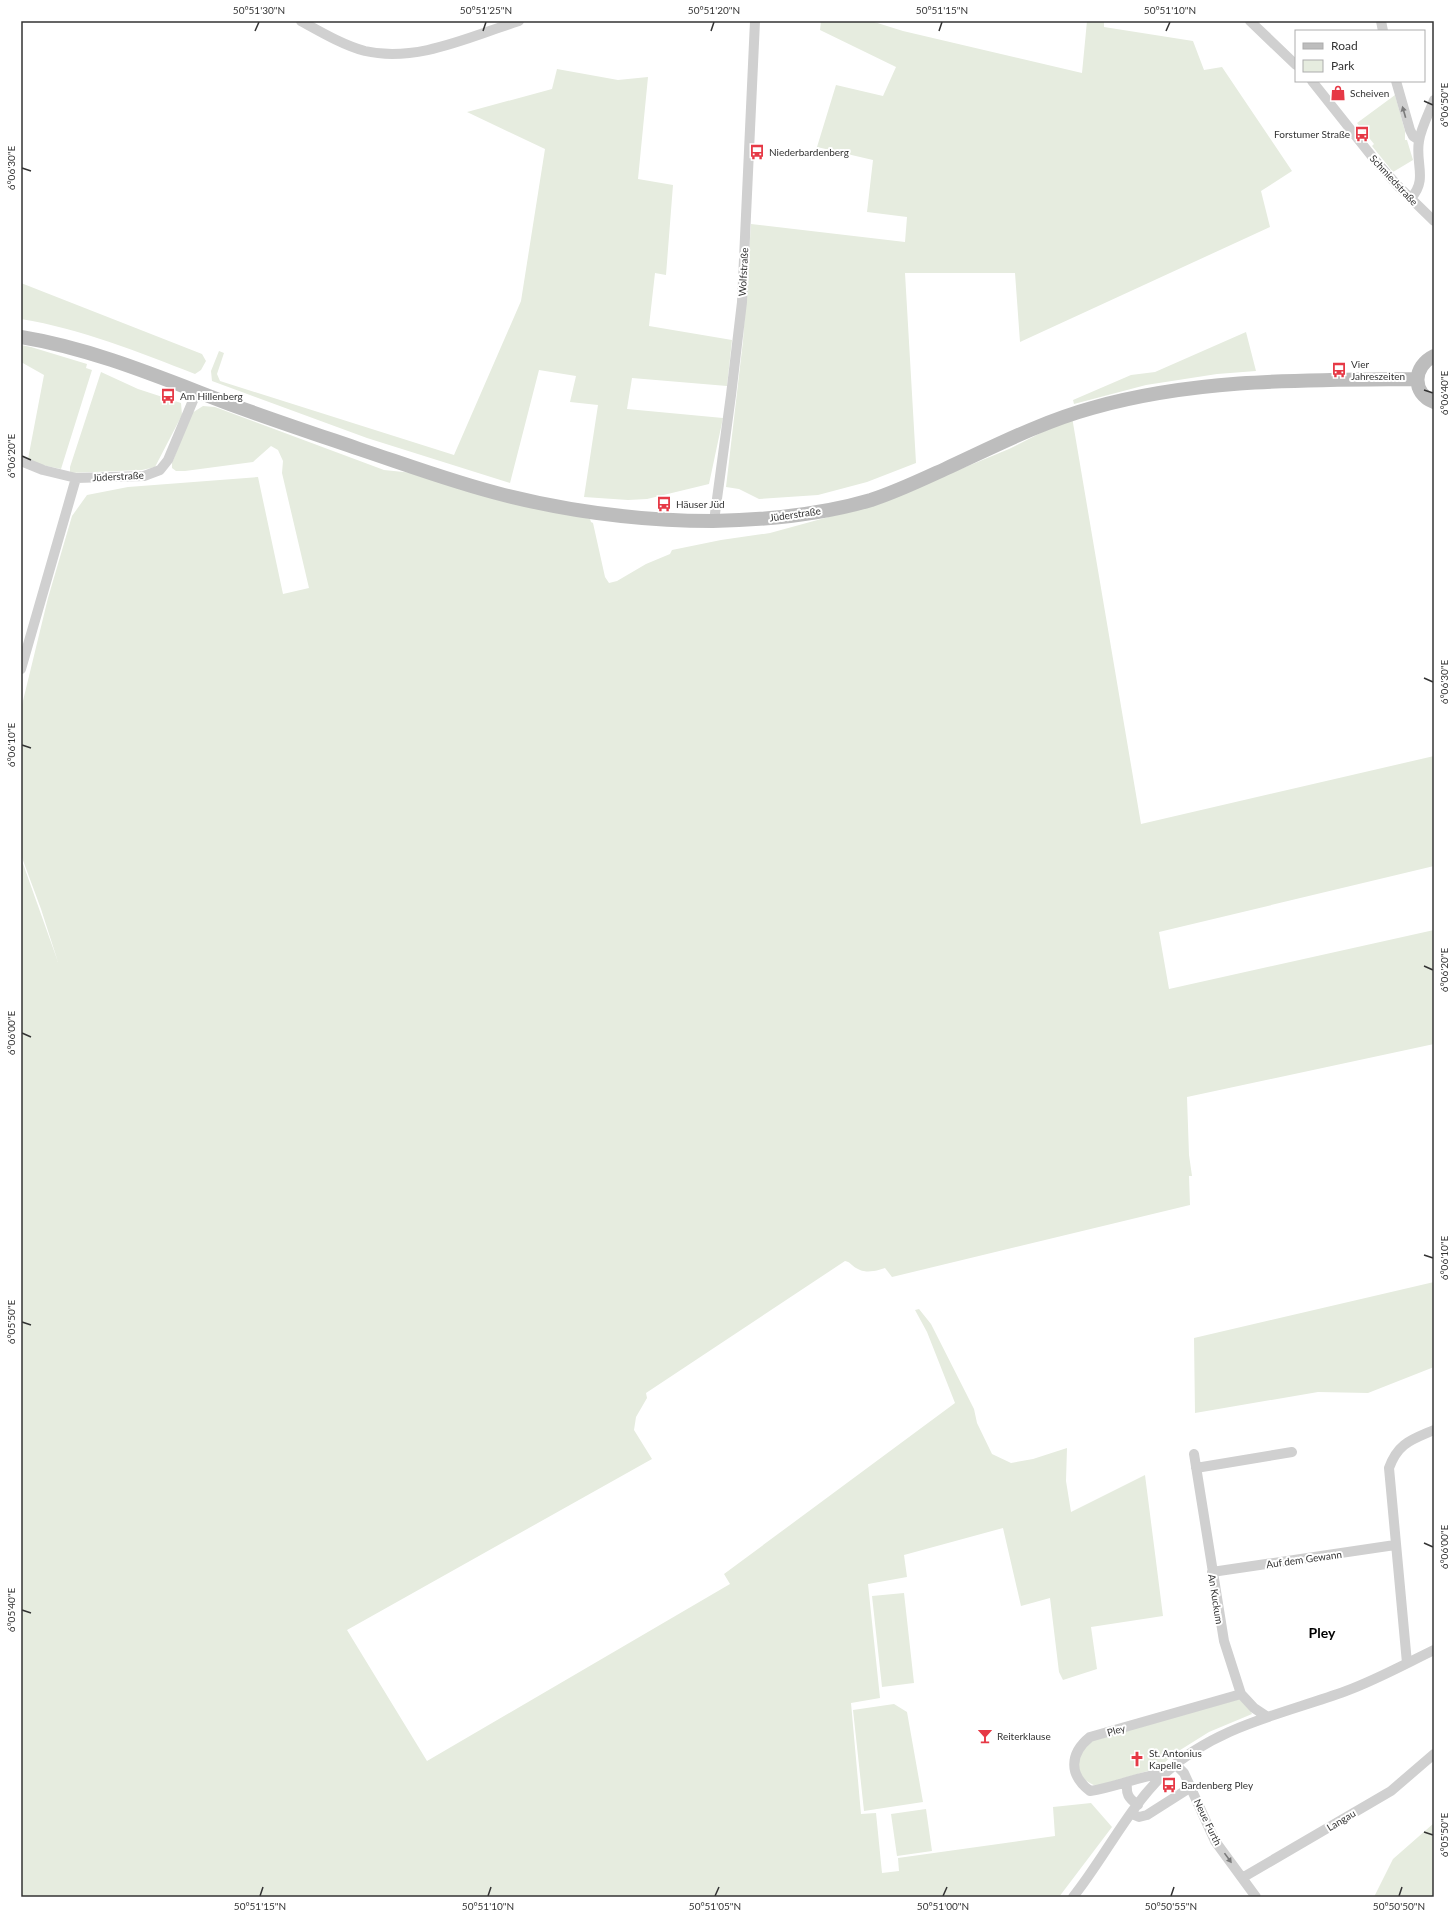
<svg xmlns="http://www.w3.org/2000/svg" width="1455" height="1918" font-family="Lato,sans-serif">
<rect width="100%" height="100%" fill="#fff"/>
<!-- green -->
<path fill="#e6ecdf" d="M 821,21 L 871,21 L 903,31 L 1082,73 L 1087,21 L 1104,21 L 1104,27 L 1193,41 L 1204,70 L 1222,67 L 1292,171 L 1261,191 L 1270,227 L 1020,342 L 1015,273 L 905,273 L 916,463 L 867,482 L 818,495 L 759,499 L 739,489 L 726,487 L 743,341 L 751,224 L 905,242 L 907,217 L 867,212 L 873,160 L 817,147 L 836,85 L 883,96 L 896,67 L 820,30 Z
M 557,69 L 618,80 L 648,77 L 638,179 L 673,185 L 666,275 L 655,273 L 649,326 L 732,340 L 727,386 L 632,378 L 627,409 L 723,418 L 709,484 L 647,499 L 628,500 L 584,497 L 598,405 L 570,402 L 576,376 L 539,370 L 510,483 L 367,438 L 212,381 L 211,371 L 219,351 L 224,353 L 217,374 L 220,381 L 454,455 L 521,301 L 545,149 L 467,112 L 552,89 Z
M 1395,95 L 1405,131 L 1405,140 L 1407,140 L 1413,160 L 1393,172 L 1372,146 L 1374,144 L 1357,123 Z
M 21,283 L 202,354 L 206,361 L 201,370 L 195,374 C 138,352 82,329 21,319 Z
M 1246,332 L 1256,371 L 1217,374 L 1146,385 L 1074,404 L 1073,400 L 1131,375 L 1155,372 Z
M 21,345 L 31,347 L 87,364 L 86,368 L 92,370 L 61,469 L 42,465 L 28,459 L 44,375 L 21,362 Z
M 101,372 L 138,389 L 181,403 L 182,415 L 155,467 L 142,470 L 70,473 L 70,467 Z
M 203,406 L 215,407 L 384,470 L 423,474 L 590,519 L 591,522 L 593,523 L 605,577 L 609,583 L 617,581 L 646,564 L 670,554 L 672,550 L 721,540 L 770,533 L 876,504 L 1009,449 L 1072,417 L 1141,824 L 1434,756 L 1434,866 L 1159,932 L 1169,989 L 1434,930 L 1434,1044 L 1187,1097 L 1189,1155 L 1192,1176 L 1189,1176 L 1190,1205 L 892,1277 L 885,1268 C 876,1271 865,1274 856,1268 C 851,1265 850,1262 845,1261 L 646,1393 L 647,1398 L 636,1417 L 634,1430 L 652,1459 L 347,1630 L 427,1761 L 730,1584 L 724,1574 L 955,1403 L 927,1332 L 915,1310 L 919,1309 L 931,1324 L 974,1409 L 977,1423 L 992,1454 L 1011,1463 L 1033,1459 L 1067,1448 L 1066,1481 L 1071,1512 L 1145,1475 L 1163,1616 L 1091,1627 L 1097,1669 L 1063,1680 L 1059,1672 L 1050,1598 L 1021,1606 L 1003,1528 L 904,1555 L 907,1577 L 868,1584 L 880,1698 L 851,1703 L 861,1814 L 876,1813 L 882,1873 L 899,1871 L 898,1858 L 1055,1836 L 1053,1807 L 1091,1803 L 1112,1827 L 1059,1897 L 21,1897 L 21,858 L 58,962 L 41,909 L 21,855 L 21,824 L 22,824 L 21,818 L 21,709 L 48,598 L 72,516 L 87,495 L 128,487 L 258,477 L 283,594 L 309,588 L 282,473 L 283,461 L 278,450 L 271,446 L 253,462 L 185,471 L 176,471 L 172,468 L 172,463 L 192,413 Z
M 1434,1282 L 1434,1367 L 1368,1393 L 1318,1392 L 1195,1413 L 1194,1338 Z
M 904,1593 L 914,1683 L 882,1687 L 872,1596 Z
M 1239,1699 L 1249,1708 L 1252,1714 L 1209,1732 L 1177,1752 L 1158,1768 L 1096,1786 C 1071,1776 1072,1755 1094,1740 Z
M 894,1704 L 907,1712 L 923,1802 L 864,1811 L 853,1710 Z
M 926,1809 L 932,1851 L 897,1856 L 891,1814 Z
M 1434,1823 L 1434,1897 L 1374,1897 L 1393,1859 Z"/>
<g fill="none" stroke-linecap="round" stroke-linejoin="round">
<!-- street -->
<path stroke="#d0d0d0" stroke-width="10" d="M 301,21 C 321,32 343,45 365,51 C 417,63 471,36 519,21
M 1250,21 L 1296,65
M 1381,21 L 1383,31
M 1312,81 L 1374,159 L 1398,186 L 1434,221
M 1396,81 L 1410,130 L 1413,136 L 1419,140
M 1411,198 C 1428,180 1415,163 1419,141 C 1421,128 1429,113 1434,100
M 21,461 L 43,470 L 76,478 L 144,476 L 160,470 L 168,460 L 197,391
M 714,521 L 731,395 L 742,302 L 755,21
M 21,669 L 76,478
M 1194,1454 L 1224,1641 L 1241,1694 L 1254,1708 L 1266,1716
M 1196,1468 L 1292,1452
M 1212,1572 L 1395,1545
M 1407,1663 L 1389,1468 C 1398,1443 1411,1440 1434,1430
M 1176,1765 L 1184,1773 L 1215,1841 L 1256,1897
M 1165,1773 C 1140,1776 1116,1787 1090,1791 C 1069,1775 1069,1754 1090,1737 L 1241,1694
M 1127,1783 C 1126,1794 1128,1798 1138,1805
M 1132,1814 L 1139,1817 L 1147,1815 L 1191,1787
M 1242,1878 L 1391,1791 L 1434,1754
M 1073,1897 C 1105,1857 1128,1808 1165,1773 C 1216,1726 1283,1714 1346,1691 C 1376,1680 1405,1664 1434,1650"/>
<!-- secondary -->
<path stroke="#bdbdbd" stroke-width="14" d="M 21,337 C 95,349 166,380 235,406 C 276,421 318,435 359,449 C 407,465 455,483 504,495 C 572,512 643,521 713,521 C 766,520 820,515 871,500 C 896,492 921,480 945,469 C 993,447 1041,422 1092,408 C 1198,378 1308,380 1417,379
M 1434,356 C 1413,366 1411,393 1434,402"/>
</g>
<!-- one-way arrows -->
<defs><path id="oneway-solid" d="M-6-.8H1V-3.2L6.5 0L1 3.2V.8H-6Z"/></defs>
<g fill="#7a7a7a">
<use href="#oneway-solid" transform="translate(1404 112) rotate(-106)"/>
<use href="#oneway-solid" transform="translate(1228 1858) rotate(54)"/>
</g>
<!-- ticks -->
<path fill="none" stroke="#333" stroke-width="1.5" d="M 255,31 L 259,22M 483,31 L 486,22M 711,31 L 714,22M 939,31 L 942,22M 1166,31 L 1170,22M 1424,101 L 1433,105M 22,168 L 31,171M 1424,390 L 1433,393M 22,456 L 31,460M 1424,678 L 1433,682M 22,745 L 31,748M 1424,966 L 1433,970M 22,1033 L 31,1037M 1424,1255 L 1433,1258M 22,1322 L 31,1325M 1424,1543 L 1433,1547M 22,1610 L 31,1613M 1424,1832 L 1433,1835M 260,1896 L 263,1887M 488,1896 L 491,1887M 715,1896 L 719,1887M 943,1896 L 947,1887M 1171,1896 L 1174,1887M 1399,1896 L 1402,1887"/>
<!-- icons -->
<defs>
<g id="shop-bare" transform="scale(1.2)"><path d="M-5-2.5h2.3a2.7 3.5 0 0 1 5.4 0H5L5.5 6h-11ZM-1.5-2.5h3a1.5 2.3 0 0 0-3 0Z" fill="#e63946" stroke="#fff" stroke-width="2.5" paint-order="stroke"/></g>
<g id="bus-bare" transform="scale(1.2)"><path d="M-5-6H5V4H4V6H2V4H-2V6H-4V4H-5ZM-3.5-4V0h7V-4ZM-3.5 1.2v1.5H-2V1.2ZM2 1.2v1.5H3.5V1.2Z" fill="#e63946" stroke="#fff" stroke-width="2.5" paint-order="stroke"/></g>
<g id="bar-bare" transform="scale(1.2)"><path d="M-6-5H6L.8 .8V4.5H3.5V6h-7V4.5H-.8V.8Z" fill="#e63946" stroke="#fff" stroke-width="2.5" paint-order="stroke"/></g>
<g id="church-bare" transform="scale(1.2)"><path d="M-1.2-6h2.4v3.5h3.3v2.4h-3.3V6h-2.4V-.1h-3.3v-2.4h3.3Z" fill="#e63946" stroke="#fff" stroke-width="2.5" paint-order="stroke"/></g>
</defs>
<g fill-rule="evenodd">
<use href="#shop-bare" x="1338" y="93"/>
<use href="#bus-bare" x="1362" y="134"/>
<use href="#bus-bare" x="757" y="152"/>
<use href="#bus-bare" x="1339" y="370"/>
<use href="#bus-bare" x="168" y="396"/>
<use href="#bus-bare" x="664" y="504"/>
<use href="#bar-bare" x="985" y="1736"/>
<use href="#church-bare" x="1137" y="1759"/>
<use href="#bus-bare" x="1169" y="1785"/>
</g>
<g text-anchor="middle" dominant-baseline="central" stroke-width="4" stroke-linejoin="round" paint-order="stroke">
<!-- poi labels -->
<g font-size="10" fill="#333" stroke="#fff" text-anchor="start">
<text x="1350" y="93">Scheiven</text>
<text x="1350" y="134" text-anchor="end">Forstumer Straße</text>
<text x="769" y="152">Niederbardenberg</text>
<text x="1351" y="364">Vier<tspan x="1351" dy="12">Jahreszeiten</tspan></text>
<text x="180" y="396">Am Hillenberg</text>
<text x="676" y="504">Häuser Jüd</text>
<text x="997" y="1736">Reiterklause</text>
<text x="1149" y="1753">St. Antonius<tspan x="1149" dy="12">Kapelle</tspan></text>
<text x="1181" y="1785">Bardenberg Pley</text>
</g>
<!-- street labels -->
<g font-size="10" fill="#333" stroke="#fff">
<text transform="translate(1394 180) rotate(47)">Schmiedstraße</text>
<text transform="translate(743 272) rotate(-87)">Wolfstraße</text>
<text transform="translate(118 476) rotate(-3)">Jüderstraße</text>
<text transform="translate(795 514) rotate(-8)">Jüderstraße</text>
<text transform="translate(1304 1559) rotate(-8)">Auf dem Gewann</text>
<text transform="translate(1216 1599) rotate(81)">An Kuckum</text>
<text transform="translate(1116 1730) rotate(-16)">Pley</text>
<text transform="translate(1341 1820) rotate(-31)">Langau</text>
<text transform="translate(1208 1822) rotate(64)">Neue Furth</text>
</g>
<!-- district labels -->
<g font-size="14" font-weight="bold" fill="#000" stroke="#fff">
<text x="1322" y="1632">Pley</text>
</g>
</g>
<!-- border -->
<rect width="1455" height="1918" fill="none" stroke="#ffffff" stroke-width="44"/>
<!-- legend -->
<rect x="1295" y="30" width="130" height="52" fill="#ffffff" stroke="#adadad"/>
<rect x="1303" y="43" width="20" height="6" fill="#bdbdbd" stroke="#adadad"/>
<text x="1331" y="50" font-size="12" fill="#333333">Road</text>
<rect x="1303" y="60" width="20" height="12" fill="#e6ecdf" stroke="#adadad"/>
<text x="1331" y="70" font-size="12" fill="#333333">Park</text>
<rect x="22" y="22" width="1411" height="1874" fill="none" stroke="#333" stroke-width="1.5"/>
<g font-size="10" text-anchor="middle" fill="#333">
<text x="259" y="14">50°51'30"N</text>
<text x="486" y="14">50°51'25"N</text>
<text x="714" y="14">50°51'20"N</text>
<text x="942" y="14">50°51'15"N</text>
<text x="1170" y="14">50°51'10"N</text>
<text transform="translate(1444 105) rotate(-90)" y="4">6°06'50"E</text>
<text transform="translate(11 168) rotate(-90)" y="4">6°06'30"E</text>
<text transform="translate(1444 393) rotate(-90)" y="4">6°06'40"E</text>
<text transform="translate(11 456) rotate(-90)" y="4">6°06'20"E</text>
<text transform="translate(1444 682) rotate(-90)" y="4">6°06'30"E</text>
<text transform="translate(11 745) rotate(-90)" y="4">6°06'10"E</text>
<text transform="translate(1444 970) rotate(-90)" y="4">6°06'20"E</text>
<text transform="translate(11 1033) rotate(-90)" y="4">6°06'00"E</text>
<text transform="translate(1444 1258) rotate(-90)" y="4">6°06'10"E</text>
<text transform="translate(11 1322) rotate(-90)" y="4">6°05'50"E</text>
<text transform="translate(1444 1547) rotate(-90)" y="4">6°06'00"E</text>
<text transform="translate(11 1610) rotate(-90)" y="4">6°05'40"E</text>
<text transform="translate(1444 1835) rotate(-90)" y="4">6°05'50"E</text>
<text x="260" y="1910">50°51'15"N</text>
<text x="488" y="1910">50°51'10"N</text>
<text x="715" y="1910">50°51'05"N</text>
<text x="943" y="1910">50°51'00"N</text>
<text x="1171" y="1910">50°50'55"N</text>
<text x="1399" y="1910">50°50'50"N</text>
</g>
</svg>
